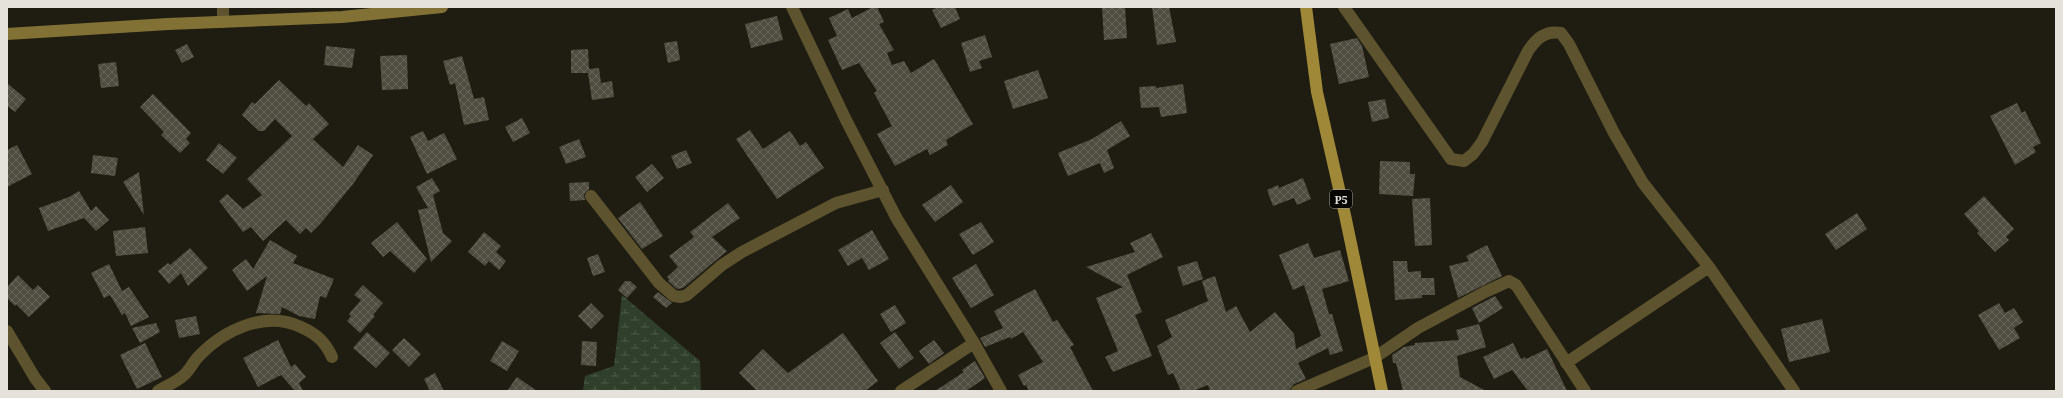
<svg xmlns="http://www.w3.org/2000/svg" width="2063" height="398" font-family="'Noto Serif',serif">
<defs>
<pattern id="wetland-marsh" width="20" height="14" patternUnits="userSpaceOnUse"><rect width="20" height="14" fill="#2f3f2b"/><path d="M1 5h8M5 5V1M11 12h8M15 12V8" fill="none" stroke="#4d5a49"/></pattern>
<pattern id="building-cross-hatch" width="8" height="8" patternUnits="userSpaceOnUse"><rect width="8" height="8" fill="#4f4d40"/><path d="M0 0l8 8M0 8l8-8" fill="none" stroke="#68665b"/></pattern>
</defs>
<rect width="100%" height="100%" fill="#1f1d12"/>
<!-- wetland -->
<path fill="url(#wetland-marsh)" d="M 622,295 L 700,361 L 701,391 L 583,391 L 585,376 L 614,366 Z"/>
<!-- building -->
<path fill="url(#building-cross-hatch)" d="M 873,7 L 877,7 L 884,22 L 879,24 L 894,50 L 887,53 L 892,65 L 904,61 L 911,73 L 934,59 L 973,124 L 946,140 L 948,145 L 930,155 L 927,149 L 895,166 L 877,134 L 892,126 L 874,93 L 877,91 L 859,63 L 842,70 L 828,40 L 837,36 L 829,18 L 848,9 L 852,18 Z
M 939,7 L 955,7 L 960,19 L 941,28 L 932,10 Z
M 1102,7 L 1125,7 L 1127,38 L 1104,40 Z
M 1152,7 L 1169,7 L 1176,42 L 1157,45 Z
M 777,16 L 783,40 L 751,48 L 745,24 Z
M 985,35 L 992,57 L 979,61 L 982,68 L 970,72 L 961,43 Z
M 1357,38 L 1362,46 L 1369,77 L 1339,84 L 1330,44 Z
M 677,41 L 680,60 L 668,63 L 664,43 Z
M 187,44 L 194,57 L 182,63 L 175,50 Z
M 326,46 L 355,49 L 352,68 L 324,65 Z
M 588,49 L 589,69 L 599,68 L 601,83 L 612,81 L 614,97 L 592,100 L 588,73 L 571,73 L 571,50 Z
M 407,55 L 408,89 L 382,90 L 380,56 Z
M 462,56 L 474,99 L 484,97 L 489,120 L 464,125 L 455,83 L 450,85 L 443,61 Z
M 116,62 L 119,86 L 101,88 L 98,64 Z
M 1038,70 L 1048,98 L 1013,109 L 1004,81 Z
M 279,80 L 306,106 L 309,103 L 329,124 L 313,139 L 343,167 L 358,145 L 373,155 L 353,184 L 321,223 L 311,233 L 306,228 L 300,234 L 286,220 L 263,241 L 251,227 L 243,232 L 219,201 L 227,194 L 243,209 L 262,195 L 247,179 L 292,136 L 275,119 L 264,131 L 259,131 L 242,115 L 252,102 L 255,104 Z
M 7,83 L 26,99 L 15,112 L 7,106 Z
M 1183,84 L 1187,113 L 1161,117 L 1159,107 L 1141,108 L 1139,87 L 1156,86 L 1156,88 Z
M 153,94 L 191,133 L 186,139 L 190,143 L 180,153 L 161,135 L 164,132 L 140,107 Z
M 1385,99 L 1389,118 L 1372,122 L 1368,102 Z
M 2017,103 L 2022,113 L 2025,111 L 2041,143 L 2033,147 L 2036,152 L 2015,165 L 1990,116 Z
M 522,118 L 530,133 L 513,142 L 505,127 Z
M 1121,121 L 1130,136 L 1107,150 L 1114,168 L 1104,173 L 1100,163 L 1068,176 L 1058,153 L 1092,139 Z
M 750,130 L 763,149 L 790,131 L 800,146 L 806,142 L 824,168 L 777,199 L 736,139 Z
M 423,131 L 428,141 L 444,133 L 457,159 L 427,174 L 410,137 Z
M 579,139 L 586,157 L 566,164 L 559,147 Z
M 219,143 L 237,158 L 223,174 L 206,160 Z
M 17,145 L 32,174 L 7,187 L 7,150 Z
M 686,150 L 692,163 L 677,169 L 671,156 Z
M 93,155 L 118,158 L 115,176 L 91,173 Z
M 1380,161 L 1410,162 L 1410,174 L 1415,174 L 1413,196 L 1379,194 Z
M 652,164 L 664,178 L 647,192 L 635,177 Z
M 139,172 L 144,215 L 123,182 Z
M 432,178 L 440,191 L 433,195 L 443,233 L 452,241 L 431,262 L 418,210 L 428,208 L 416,187 Z
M 1303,178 L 1311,199 L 1297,205 L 1294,198 L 1273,206 L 1267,190 L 1278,185 L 1279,188 Z
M 589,182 L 589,189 L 584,194 L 585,200 L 570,201 L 569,183 Z
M 951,185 L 963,202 L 935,222 L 922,205 Z
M 79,191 L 91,211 L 96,206 L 109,220 L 96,231 L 84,218 L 48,231 L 39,208 L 69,197 Z
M 1984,196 L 2014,229 L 2006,237 L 2009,240 L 1995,252 L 1977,233 L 1979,231 L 1964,214 Z
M 1430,198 L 1432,245 L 1415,246 L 1412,199 Z
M 640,202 L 663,236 L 642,249 L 618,218 Z
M 728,203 L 740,218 L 712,237 L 727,251 L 683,288 L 677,289 L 668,281 L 669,279 L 667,277 L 678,267 L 669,256 L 694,237 L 690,232 Z
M 1857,213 L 1867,229 L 1836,250 L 1825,234 Z
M 397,222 L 427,259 L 414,273 L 390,251 L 383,257 L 371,243 Z
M 981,222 L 994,242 L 973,255 L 959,234 Z
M 145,227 L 148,253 L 116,256 L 113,231 Z
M 872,230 L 889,259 L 869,270 L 862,258 L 848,266 L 838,250 Z
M 484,232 L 501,246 L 496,252 L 506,261 L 499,270 L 489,261 L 485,266 L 468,252 Z
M 1151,233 L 1163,257 L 1127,275 L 1142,312 L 1135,315 L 1152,356 L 1113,372 L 1105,357 L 1118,351 L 1096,298 L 1123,287 L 1086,267 L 1135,252 L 1130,243 Z
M 270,240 L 297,256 L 293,263 L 334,279 L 326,298 L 320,296 L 315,319 L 299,316 L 282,307 L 280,314 L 256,313 L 267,276 L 247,291 L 232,270 L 246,259 L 253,269 Z
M 1308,243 L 1314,258 L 1340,250 L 1349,281 L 1322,289 L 1329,314 L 1332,314 L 1343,351 L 1330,355 L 1328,348 L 1298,363 L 1306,379 L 1294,384 L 1289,391 L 1210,391 L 1208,385 L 1193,391 L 1181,391 L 1173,373 L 1168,375 L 1157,346 L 1172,337 L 1165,320 L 1208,301 L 1202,281 L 1215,276 L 1226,312 L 1236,306 L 1250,332 L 1275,312 L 1294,334 L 1296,349 L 1321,336 L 1304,285 L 1293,290 L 1279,255 Z
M 1487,245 L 1502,276 L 1458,298 L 1449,266 L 1469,261 L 1466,256 Z
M 190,248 L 208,268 L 188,286 L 181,273 L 169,284 L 158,271 L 168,263 L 170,265 Z
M 598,254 L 605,272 L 593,276 L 587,258 Z
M 1197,261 L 1203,279 L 1183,286 L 1177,267 Z
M 1393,261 L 1407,261 L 1408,272 L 1421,271 L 1421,278 L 1434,278 L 1435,295 L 1422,295 L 1422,298 L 1395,300 Z
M 109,264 L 122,291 L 129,287 L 149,317 L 131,326 L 125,313 L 122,315 L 110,295 L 104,298 L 91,273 Z
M 976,264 L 994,295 L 971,308 L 952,278 Z
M 18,275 L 33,290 L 38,285 L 50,297 L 29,317 L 16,304 L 15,306 L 7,298 L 7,287 Z
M 625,281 L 630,281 L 637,287 L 627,298 L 618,290 Z
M 363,285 L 383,303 L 373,315 L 375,316 L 360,333 L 347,321 L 351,316 L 349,314 L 361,300 L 354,295 Z
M 1035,289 L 1053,322 L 1057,320 L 1074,345 L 1070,347 L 1093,391 L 1029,391 L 1026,385 L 1024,386 L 1018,375 L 1043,362 L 1023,332 L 1011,339 L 1010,337 L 985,347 L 980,338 L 1003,328 L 994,311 Z
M 658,292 L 672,303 L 666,308 L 653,297 Z
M 1495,296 L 1503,308 L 1479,323 L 1472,308 Z
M 591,303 L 604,316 L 591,329 L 578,316 Z
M 1999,303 L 2005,313 L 2014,308 L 2023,322 L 2014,328 L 2020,338 L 1999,350 L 1978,315 Z
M 895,305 L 906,323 L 891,332 L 880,314 Z
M 196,316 L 200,334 L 179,338 L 175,320 Z
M 1822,319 L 1830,352 L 1789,362 L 1781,329 Z
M 156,323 L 160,332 L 140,343 L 132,328 Z
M 1479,324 L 1486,347 L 1457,356 L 1460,377 L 1486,391 L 1403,391 L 1396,363 L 1393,363 L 1392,355 L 1404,347 L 1415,345 L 1415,343 L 1459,340 L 1456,330 Z
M 367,332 L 390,353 L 376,368 L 353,348 Z
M 895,332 L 914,358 L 899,369 L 880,343 Z
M 843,333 L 878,381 L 865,391 L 757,391 L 739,373 L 763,349 L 788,373 Z
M 404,338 L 421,354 L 409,367 L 392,350 Z
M 278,340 L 291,367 L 295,364 L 306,377 L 299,383 L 303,391 L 295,391 L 281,375 L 258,387 L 243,358 Z
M 934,340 L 944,353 L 929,364 L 919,351 Z
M 502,341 L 519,351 L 507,371 L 490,361 Z
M 582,341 L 597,342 L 596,366 L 581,365 Z
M 145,343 L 162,377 L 137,389 L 120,355 Z
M 1513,343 L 1521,359 L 1525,357 L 1526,359 L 1547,349 L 1567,391 L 1528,391 L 1512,370 L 1494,379 L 1483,357 Z
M 975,361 L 985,378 L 966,391 L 935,391 L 964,372 L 962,370 Z
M 435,373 L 444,391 L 430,391 L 424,379 Z
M 517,377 L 537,391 L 507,391 Z"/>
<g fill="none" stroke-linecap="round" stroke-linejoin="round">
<!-- street -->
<path stroke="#5d532e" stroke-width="12" d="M 223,7 L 223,22
M 792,7 L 846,120 L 897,219 L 974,343 L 1001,391
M 1344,7 L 1451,159 L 1464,161 L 1473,154 L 1482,142 L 1528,51 C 1536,39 1545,30 1561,33 L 1569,44 L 1614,133 L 1643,183 L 1709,267 L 1794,391
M 591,196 L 659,283 L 674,296 L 681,297 L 687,295 L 722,265 L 742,252 L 836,203 L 883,190
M 7,331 L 35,378 L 45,391
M 1566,363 L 1709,267
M 158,391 C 166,386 177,382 184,375 C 190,370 193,362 199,356 C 224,330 265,310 301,327 C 316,334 325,341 332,357
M 901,391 L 974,343
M 1297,391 L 1374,358 L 1418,328 L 1485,292 L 1509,281 L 1516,285 L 1585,391"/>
<!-- secondary -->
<path stroke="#827134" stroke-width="12" d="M 7,34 L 168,24 L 342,17 L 442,7"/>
<!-- primary -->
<path stroke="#9f8837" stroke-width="12" d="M 1306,7 L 1317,92 L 1345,215 L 1382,391"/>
</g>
<g text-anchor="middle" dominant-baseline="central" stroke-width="3.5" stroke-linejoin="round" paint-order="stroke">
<!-- shield labels -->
<rect fill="#080704" stroke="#a2a09a" stroke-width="1" x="1330" y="190" width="22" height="18" rx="3"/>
<g font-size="11" font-weight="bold" fill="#e4e2db">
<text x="1341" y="199">P5</text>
</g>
</g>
<!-- border -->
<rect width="2063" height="398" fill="none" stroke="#e4e2db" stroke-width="16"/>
</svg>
